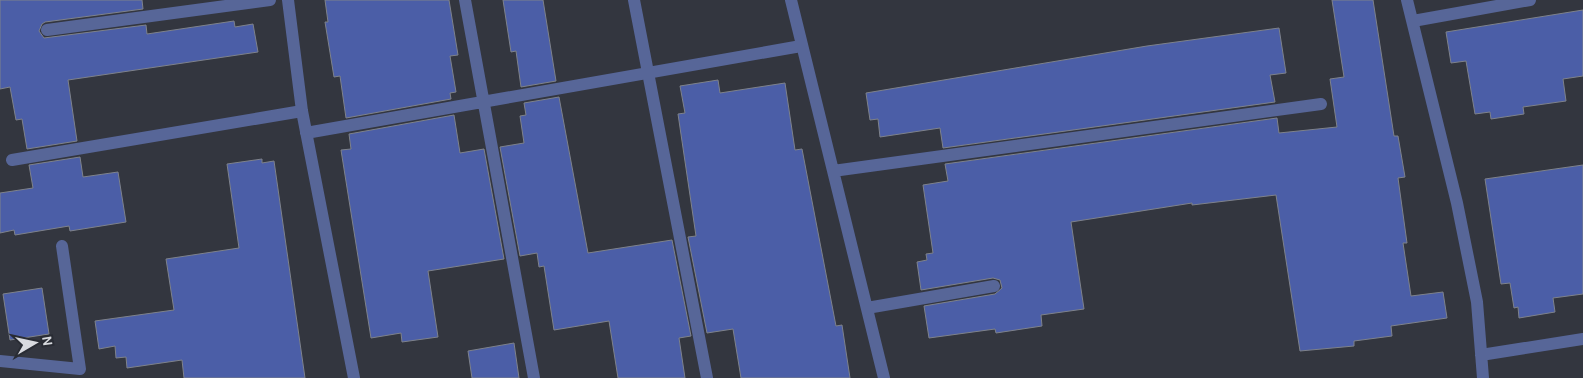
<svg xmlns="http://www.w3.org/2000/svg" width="1583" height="378" font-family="Karla,sans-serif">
<rect width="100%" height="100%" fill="#33363f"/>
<!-- building -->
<path fill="#4b5ea7" stroke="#7e828b" d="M 0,0 L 142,0 L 143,9 L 45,22 L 42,24 L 39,31 L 44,38 L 146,25 L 147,34 L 234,21 L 235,27 L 253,24 L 258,52 L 68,80 L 77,141 L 27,149 L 22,119 L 16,120 L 10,87 L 0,89 Z
M 325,0 L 449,0 L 458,55 L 450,56 L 456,92 L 450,93 L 451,99 L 346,118 L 340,76 L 334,77 L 325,22 L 328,22 Z
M 503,0 L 543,0 L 556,81 L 521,87 L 516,51 L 511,52 Z
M 1332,0 L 1373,0 L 1394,136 L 1398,136 L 1405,177 L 1398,178 L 1407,243 L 1403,243 L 1411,296 L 1443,292 L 1447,318 L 1391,326 L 1392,336 L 1354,341 L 1354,346 L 1300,351 L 1276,195 L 1192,205 L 1192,203 L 1071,222 L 1084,309 L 1041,315 L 1042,326 L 996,333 L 995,329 L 929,338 L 924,306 L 995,294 L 1002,288 L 1000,280 L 993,278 L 921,290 L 917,262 L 927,260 L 926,254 L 933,253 L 923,185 L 948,181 L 945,164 L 1277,118 L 1279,133 L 1337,127 L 1330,79 L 1344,77 Z
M 1583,10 L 1583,76 L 1563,79 L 1566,101 L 1523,107 L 1524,114 L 1491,119 L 1490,112 L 1475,114 L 1466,61 L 1451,63 L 1446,32 Z
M 1279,28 L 1286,73 L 1270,75 L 1275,102 L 943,148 L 940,128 L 880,137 L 878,119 L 870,120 L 866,93 L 1147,46 Z
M 718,80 L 720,93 L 785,83 L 795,150 L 802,149 L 836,326 L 842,325 L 850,378 L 741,378 L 733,329 L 707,333 L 688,237 L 696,236 L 678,114 L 685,113 L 680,86 Z
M 559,97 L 588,253 L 672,240 L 691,336 L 679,338 L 685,378 L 618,378 L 609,321 L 554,330 L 544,266 L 539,267 L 537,253 L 520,256 L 500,147 L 524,143 L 520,116 L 526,115 L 524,103 Z
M 454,115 L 460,153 L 484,149 L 504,259 L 428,271 L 438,337 L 402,342 L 401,333 L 371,338 L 341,150 L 351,149 L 349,134 Z
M 80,157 L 83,177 L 118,172 L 126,222 L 70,231 L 69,226 L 15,235 L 14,230 L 0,233 L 0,193 L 33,188 L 29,165 Z
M 262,159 L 262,163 L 274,161 L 305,378 L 184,378 L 182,360 L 127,368 L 126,357 L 116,358 L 115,346 L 99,349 L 95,321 L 174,310 L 166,259 L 239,248 L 227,164 Z
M 1583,165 L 1583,294 L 1553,298 L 1555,312 L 1519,318 L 1518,307 L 1514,308 L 1510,283 L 1501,284 L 1485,179 Z
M 42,288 L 49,334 L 10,340 L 3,294 Z
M 514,343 L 519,378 L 472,378 L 468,351 Z"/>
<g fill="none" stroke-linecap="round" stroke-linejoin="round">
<!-- minor -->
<path stroke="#576698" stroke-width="12" d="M 288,0 L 302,111 L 354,378
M 465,0 L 534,378
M 634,0 L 707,378
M 791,0 L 884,378
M 1407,0 L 1457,203 L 1477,302 L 1483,378
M 1413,21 L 1530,0
M 47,30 L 270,0
M 306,133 L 801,46
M 12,160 L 302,111
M 833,171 L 1321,104
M 867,308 L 994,286
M 1481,355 L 1583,339
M 0,361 L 80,369 L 62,246"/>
</g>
<!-- north arrow -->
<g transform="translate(35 343) rotate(81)" stroke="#292c34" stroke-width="4" paint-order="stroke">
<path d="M0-4L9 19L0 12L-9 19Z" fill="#d8dadf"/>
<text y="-8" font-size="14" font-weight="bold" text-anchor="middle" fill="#d8dadf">N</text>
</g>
</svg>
